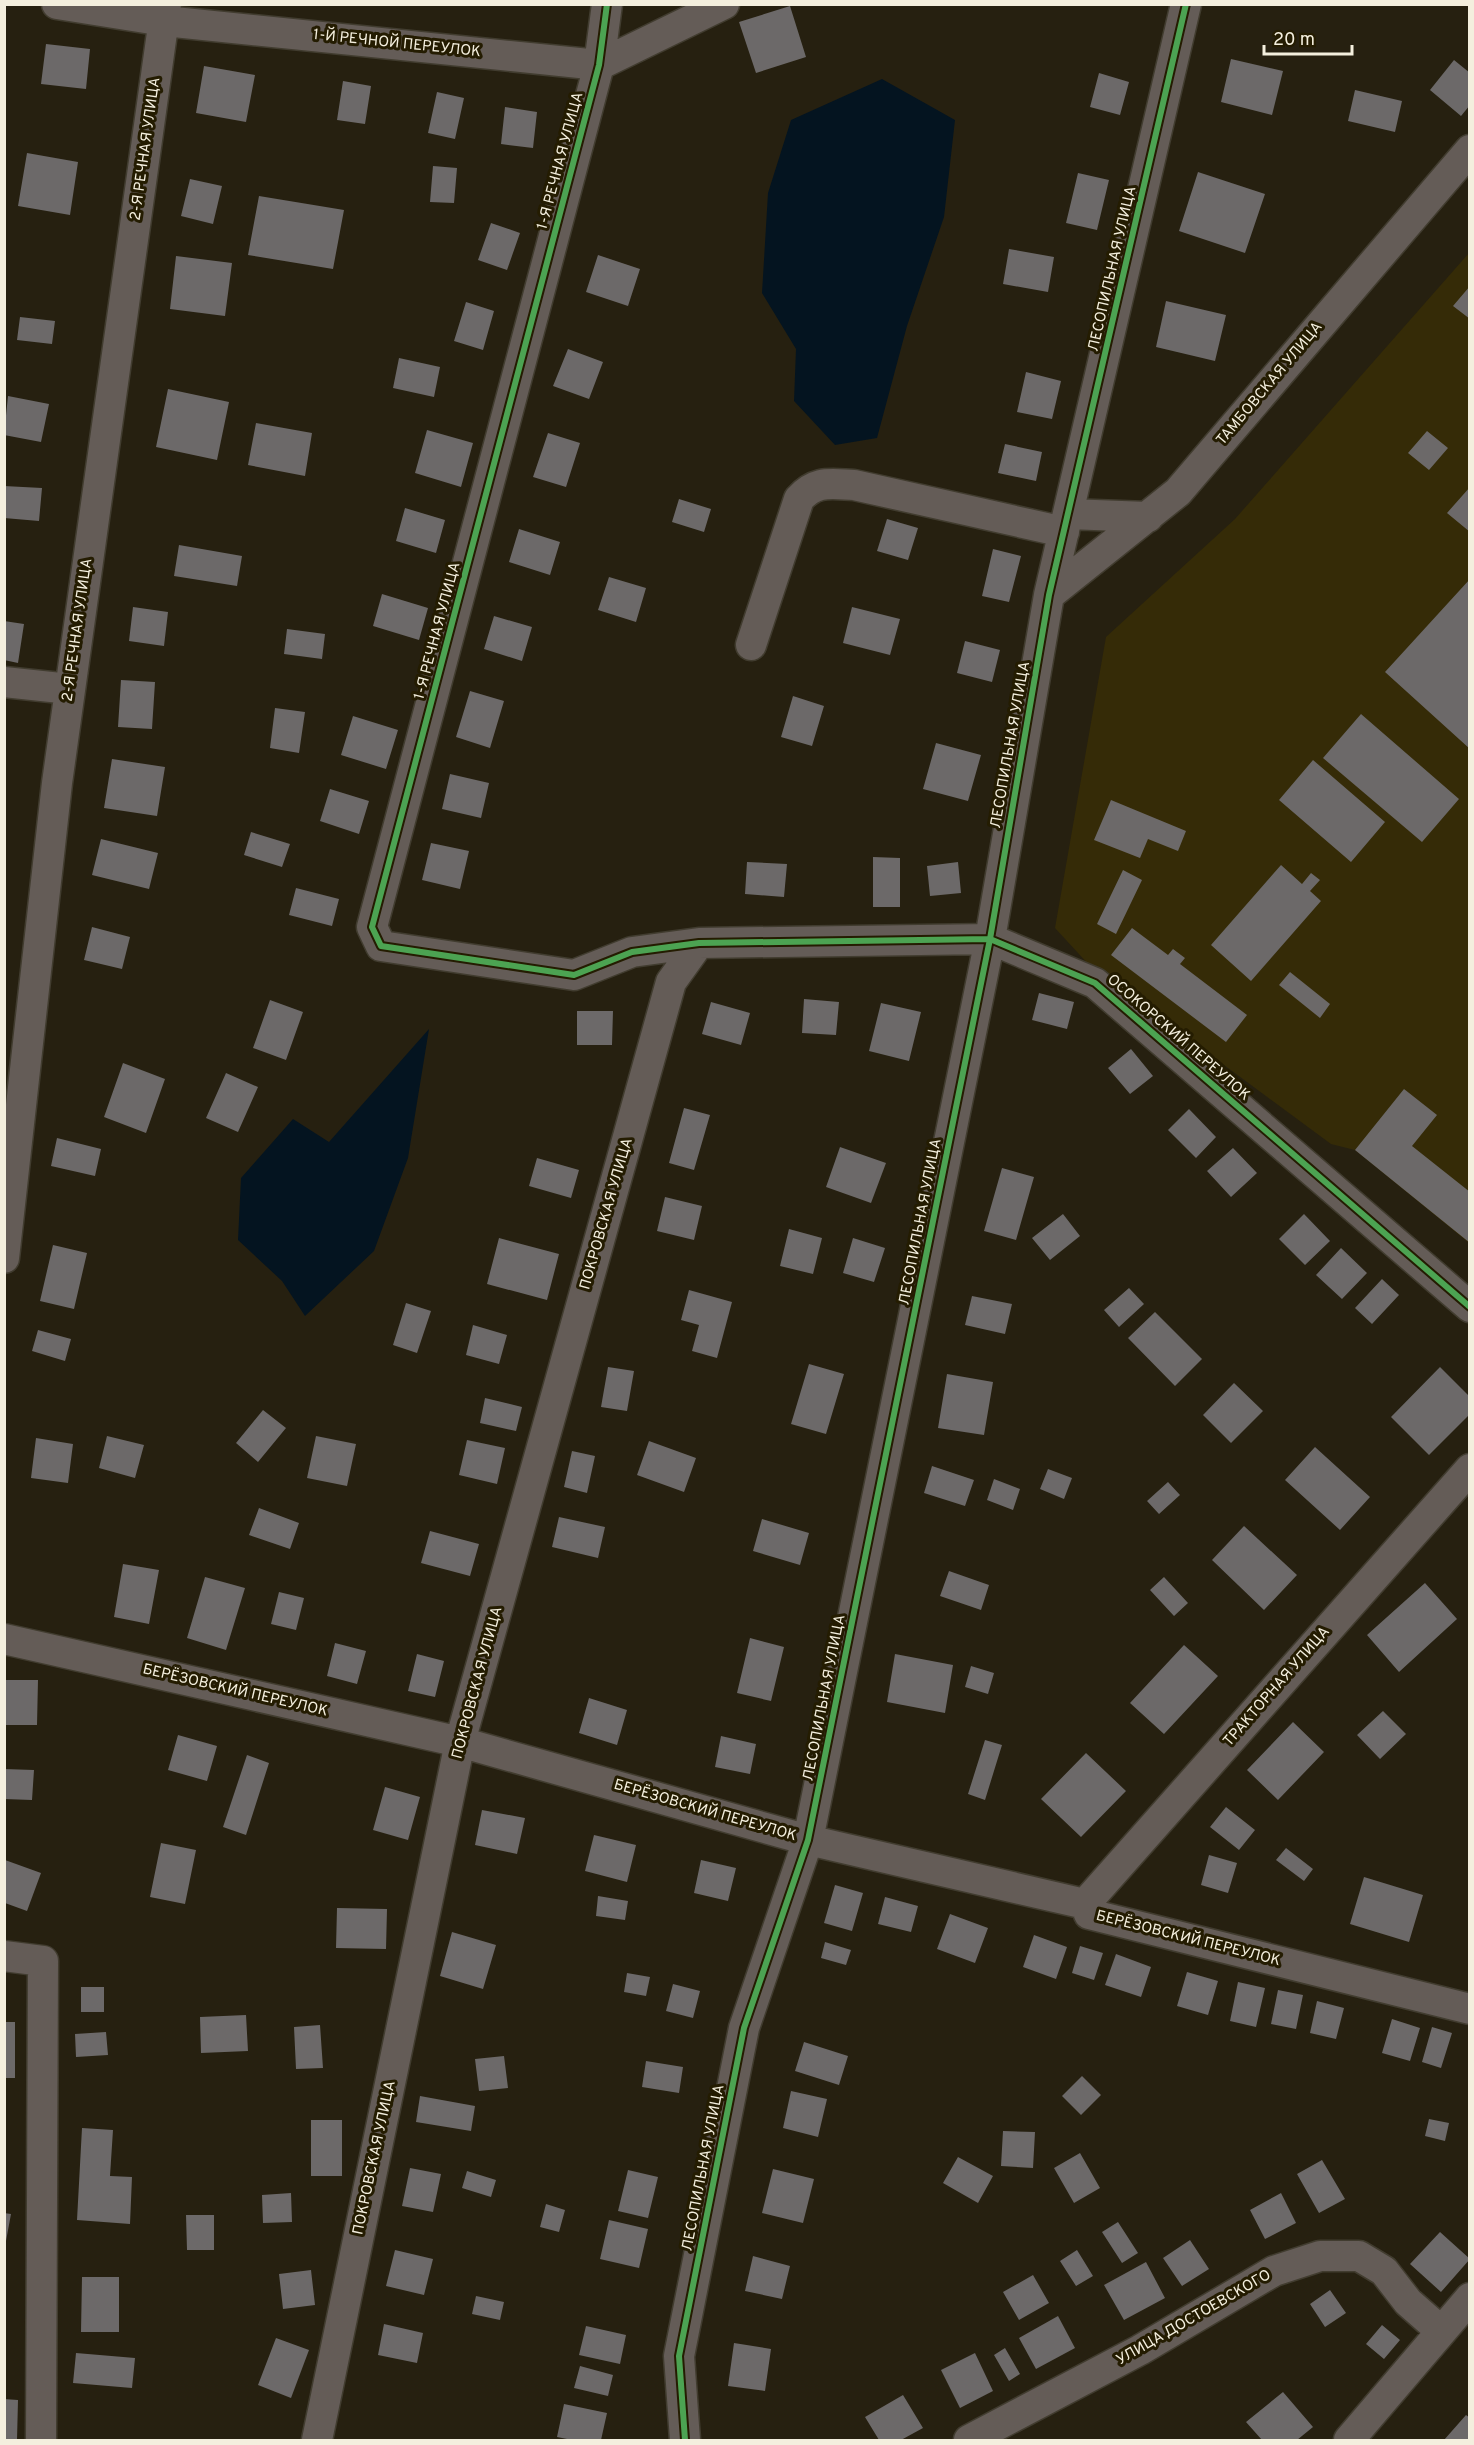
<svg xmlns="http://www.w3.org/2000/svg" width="1474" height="2445" font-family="Overpass,sans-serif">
<rect width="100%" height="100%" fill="#262010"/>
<!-- built -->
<path fill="#352b07" d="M 1469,253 L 1469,1243 L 1355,1150 L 1331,1144 L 1090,966 L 1055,928 L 1106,637 L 1235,519 Z"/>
<!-- water -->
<path fill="#041420" d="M 882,79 L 955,120 L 944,217 L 907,326 L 877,438 L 835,445 L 794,401 L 796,349 L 762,293 L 768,193 L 791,120 Z
M 429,1029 L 408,1158 L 374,1251 L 305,1316 L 282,1281 L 238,1240 L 241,1178 L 293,1119 L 329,1142 Z"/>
<!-- building -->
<path fill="#6c6969" d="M 790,6 L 806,57 L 756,73 L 739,22 Z
M 46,44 L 90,49 L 86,89 L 41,84 Z
M 1231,59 L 1283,71 L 1272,115 L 1221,102 Z
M 1454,60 L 1470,73 L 1470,105 L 1461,116 L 1430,90 Z
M 204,66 L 255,75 L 246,122 L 196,113 Z
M 1099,73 L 1129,82 L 1120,115 L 1090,107 Z
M 343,81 L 371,86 L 365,124 L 337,120 Z
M 1355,90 L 1402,101 L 1395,132 L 1348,121 Z
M 437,92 L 464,98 L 455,139 L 428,133 Z
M 505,107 L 537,112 L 533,148 L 501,144 Z
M 27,153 L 78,162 L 70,215 L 18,206 Z
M 433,166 L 457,168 L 454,203 L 430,202 Z
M 1198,172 L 1265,194 L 1245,253 L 1179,231 Z
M 1078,173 L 1109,180 L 1097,230 L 1066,223 Z
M 190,179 L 222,186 L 213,224 L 181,216 Z
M 259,196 L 344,210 L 333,269 L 248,255 Z
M 491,223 L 520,233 L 507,270 L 478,260 Z
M 1009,249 L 1054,257 L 1048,292 L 1003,284 Z
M 598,255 L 640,269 L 628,306 L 586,292 Z
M 176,256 L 232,263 L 225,316 L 170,309 Z
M 1470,286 L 1470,319 L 1453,306 Z
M 1166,301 L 1226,315 L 1215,361 L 1156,347 Z
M 466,302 L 494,311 L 483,350 L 454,341 Z
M 20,317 L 55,321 L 52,344 L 17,340 Z
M 568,349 L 603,362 L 589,399 L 553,386 Z
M 399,358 L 440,367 L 434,397 L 393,388 Z
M 1026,372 L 1061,381 L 1052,419 L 1017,412 Z
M 168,389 L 229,402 L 217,460 L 156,447 Z
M 8,396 L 49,404 L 41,442 L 4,435 Z
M 256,423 L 312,433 L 305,476 L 248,465 Z
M 427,430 L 473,443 L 461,487 L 415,473 Z
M 1427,431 L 1448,448 L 1429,470 L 1408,453 Z
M 548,433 L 580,443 L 566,487 L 533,477 Z
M 1005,444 L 1042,452 L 1036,481 L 998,473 Z
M 4,486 L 42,488 L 39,521 L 4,518 Z
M 1470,487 L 1470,532 L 1447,513 Z
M 679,499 L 711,509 L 704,532 L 672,522 Z
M 405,508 L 445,520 L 436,553 L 396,541 Z
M 887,519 L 918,528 L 908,560 L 877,551 Z
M 519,529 L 560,542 L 550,575 L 509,562 Z
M 179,545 L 242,556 L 237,586 L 174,576 Z
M 993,549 L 1021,556 L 1009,602 L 982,596 Z
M 609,577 L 646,588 L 636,622 L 598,610 Z
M 1470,579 L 1470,749 L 1385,672 Z
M 382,594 L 428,608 L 419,640 L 373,626 Z
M 133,607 L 168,612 L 164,646 L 129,641 Z
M 852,607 L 900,619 L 890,655 L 843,643 Z
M 494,616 L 532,627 L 522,661 L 484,649 Z
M 4,621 L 24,624 L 18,663 L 4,660 Z
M 287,629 L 325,634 L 322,659 L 284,654 Z
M 965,641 L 1000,650 L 992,682 L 957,673 Z
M 121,680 L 155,682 L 152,729 L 118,727 Z
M 470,691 L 504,701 L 490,748 L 456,737 Z
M 793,696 L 824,706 L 812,746 L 781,737 Z
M 275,708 L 305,712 L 299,753 L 270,748 Z
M 1361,714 L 1459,799 L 1422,842 L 1323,758 Z
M 353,716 L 398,730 L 386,769 L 341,755 Z
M 936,743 L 981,755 L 968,801 L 923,789 Z
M 112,759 L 165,767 L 157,816 L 104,808 Z
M 1313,760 L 1385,822 L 1351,862 L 1279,800 Z
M 450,774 L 489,783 L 481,818 L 442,809 Z
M 330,789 L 369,801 L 359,834 L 320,821 Z
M 1111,800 L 1186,831 L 1178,851 L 1148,839 L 1140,858 L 1094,840 Z
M 251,832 L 290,844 L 282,867 L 244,855 Z
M 101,839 L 158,853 L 149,889 L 92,875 Z
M 431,843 L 469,851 L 460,889 L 422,880 Z
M 873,857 L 900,858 L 900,907 L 873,907 Z
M 747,862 L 787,864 L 784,897 L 745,894 Z
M 958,862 L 961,893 L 930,896 L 927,866 Z
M 1281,865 L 1302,884 L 1311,873 L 1320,880 L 1310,891 L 1321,901 L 1251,981 L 1211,945 Z
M 1123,870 L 1142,880 L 1116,934 L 1097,924 Z
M 296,888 L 339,899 L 332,926 L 289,915 Z
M 92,927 L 130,937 L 122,969 L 84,960 Z
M 1132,928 L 1168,955 L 1173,949 L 1185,958 L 1180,964 L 1247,1015 L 1226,1042 L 1111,955 Z
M 1290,972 L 1330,1004 L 1320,1018 L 1279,985 Z
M 1039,993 L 1074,1002 L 1067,1029 L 1032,1020 Z
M 804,999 L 839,1002 L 836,1035 L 802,1033 Z
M 270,1000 L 303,1012 L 286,1060 L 253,1048 Z
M 711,1002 L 750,1013 L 741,1045 L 702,1034 Z
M 881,1003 L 921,1012 L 909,1061 L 869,1051 Z
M 577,1011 L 613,1011 L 612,1045 L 577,1045 Z
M 1131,1049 L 1153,1076 L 1130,1094 L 1108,1068 Z
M 123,1063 L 165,1079 L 146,1133 L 104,1117 Z
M 226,1073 L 258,1087 L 238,1132 L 206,1118 Z
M 1404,1089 L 1437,1115 L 1412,1146 L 1470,1192 L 1470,1243 L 1355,1150 Z
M 684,1108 L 710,1115 L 694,1170 L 669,1163 Z
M 1189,1109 L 1216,1137 L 1196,1158 L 1168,1130 Z
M 57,1138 L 101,1149 L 95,1176 L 51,1166 Z
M 840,1147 L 886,1163 L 871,1203 L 826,1187 Z
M 1233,1148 L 1257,1173 L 1231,1197 L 1207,1171 Z
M 537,1158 L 579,1170 L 571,1198 L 529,1186 Z
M 1002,1168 L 1034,1177 L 1016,1240 L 984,1231 Z
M 665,1197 L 702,1206 L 694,1240 L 657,1231 Z
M 1063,1214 L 1080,1236 L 1050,1260 L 1032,1238 Z
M 1304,1214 L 1330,1241 L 1305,1265 L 1279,1239 Z
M 789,1229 L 822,1238 L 813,1274 L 780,1266 Z
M 499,1238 L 559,1254 L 547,1300 L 487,1284 Z
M 853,1238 L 885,1248 L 874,1282 L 843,1273 Z
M 53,1245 L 87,1253 L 74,1309 L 40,1301 Z
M 1341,1248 L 1367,1273 L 1342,1299 L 1316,1275 Z
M 1382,1279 L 1399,1295 L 1372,1324 L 1355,1308 Z
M 1129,1288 L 1144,1304 L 1119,1327 L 1104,1310 Z
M 689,1290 L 732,1302 L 717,1358 L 692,1351 L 699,1325 L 681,1320 Z
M 972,1296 L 1012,1304 L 1005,1334 L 965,1325 Z
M 406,1303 L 431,1311 L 417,1353 L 393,1345 Z
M 1155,1312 L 1202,1359 L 1175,1386 L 1128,1338 Z
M 473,1325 L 507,1335 L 499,1364 L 466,1355 Z
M 38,1330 L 71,1339 L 65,1361 L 32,1351 Z
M 809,1364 L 844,1374 L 826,1434 L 791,1424 Z
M 608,1367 L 634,1371 L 627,1411 L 601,1407 Z
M 1440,1367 L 1470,1397 L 1470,1414 L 1429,1455 L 1391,1417 Z
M 947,1374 L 993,1382 L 984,1435 L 938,1428 Z
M 1234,1383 L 1263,1411 L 1231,1443 L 1203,1415 Z
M 485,1398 L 522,1407 L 516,1431 L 480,1423 Z
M 263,1410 L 286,1428 L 258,1462 L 236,1443 Z
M 107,1436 L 144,1445 L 135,1478 L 99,1468 Z
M 316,1436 L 356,1444 L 347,1486 L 307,1478 Z
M 36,1438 L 73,1444 L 68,1483 L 31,1478 Z
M 467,1440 L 505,1448 L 497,1484 L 459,1475 Z
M 649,1441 L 696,1458 L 684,1492 L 637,1475 Z
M 1315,1447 L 1370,1497 L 1340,1530 L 1285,1480 Z
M 572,1451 L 595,1456 L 587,1493 L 564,1487 Z
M 932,1466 L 974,1480 L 965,1506 L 924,1493 Z
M 1048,1469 L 1072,1478 L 1064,1499 L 1040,1489 Z
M 994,1479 L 1020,1489 L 1013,1510 L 987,1500 Z
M 1168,1482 L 1180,1495 L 1159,1514 L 1147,1501 Z
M 259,1508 L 299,1523 L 290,1549 L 249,1535 Z
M 559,1517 L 605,1527 L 598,1558 L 552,1547 Z
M 762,1519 L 809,1533 L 800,1565 L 753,1551 Z
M 1244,1526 L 1297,1575 L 1264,1610 L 1212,1560 Z
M 430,1531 L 479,1544 L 470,1576 L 421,1563 Z
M 123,1564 L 159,1570 L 149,1624 L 114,1617 Z
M 949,1571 L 989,1585 L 981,1610 L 940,1596 Z
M 205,1577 L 245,1588 L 226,1650 L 187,1638 Z
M 1164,1577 L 1188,1603 L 1174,1616 L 1150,1590 Z
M 1425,1583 L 1457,1619 L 1399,1672 L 1367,1635 Z
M 279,1592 L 304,1598 L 296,1630 L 271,1624 Z
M 750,1638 L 784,1647 L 771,1701 L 737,1693 Z
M 335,1643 L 366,1651 L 357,1684 L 327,1676 Z
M 1184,1645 L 1218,1676 L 1164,1734 L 1130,1703 Z
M 417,1654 L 444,1661 L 435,1697 L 408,1691 Z
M 895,1654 L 953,1665 L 945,1713 L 887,1702 Z
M 971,1666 L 994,1673 L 988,1694 L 965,1687 Z
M 4,1680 L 38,1680 L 37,1725 L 4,1725 Z
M 589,1698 L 627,1710 L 617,1745 L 579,1733 Z
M 1383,1711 L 1406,1734 L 1380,1759 L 1357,1735 Z
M 1293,1722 L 1324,1752 L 1278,1800 L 1247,1770 Z
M 178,1735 L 217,1746 L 207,1781 L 168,1770 Z
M 721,1736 L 756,1744 L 750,1774 L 715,1767 Z
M 985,1740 L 1002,1745 L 985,1800 L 968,1794 Z
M 1086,1753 L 1126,1791 L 1081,1837 L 1041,1799 Z
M 247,1755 L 269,1763 L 246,1835 L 223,1827 Z
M 4,1769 L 34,1770 L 32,1800 L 4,1799 Z
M 385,1787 L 420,1797 L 408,1840 L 373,1830 Z
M 1226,1807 L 1255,1830 L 1239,1850 L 1210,1827 Z
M 482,1810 L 525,1818 L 517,1854 L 475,1845 Z
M 594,1835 L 636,1845 L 627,1882 L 585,1871 Z
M 161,1843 L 196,1850 L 185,1904 L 150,1897 Z
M 1286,1848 L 1313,1869 L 1304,1881 L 1276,1860 Z
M 1209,1855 L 1237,1863 L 1228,1893 L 1201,1885 Z
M 5,1860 L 41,1873 L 27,1911 L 5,1903 Z
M 701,1860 L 736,1868 L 728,1901 L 694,1893 Z
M 1364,1877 L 1423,1895 L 1409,1942 L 1350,1924 Z
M 835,1885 L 863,1893 L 852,1931 L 824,1923 Z
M 598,1896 L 628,1901 L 625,1920 L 596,1916 Z
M 885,1897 L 918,1906 L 911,1932 L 878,1924 Z
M 337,1908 L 387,1909 L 386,1949 L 336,1948 Z
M 950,1914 L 988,1928 L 975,1963 L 937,1949 Z
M 452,1932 L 496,1945 L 483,1989 L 440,1976 Z
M 1034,1935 L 1067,1947 L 1056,1979 L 1023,1967 Z
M 825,1942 L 851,1950 L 846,1965 L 821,1958 Z
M 1080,1946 L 1103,1953 L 1094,1980 L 1072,1973 Z
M 1116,1954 L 1151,1967 L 1141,1997 L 1105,1985 Z
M 1187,1972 L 1218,1981 L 1208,2015 L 1177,2006 Z
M 627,1973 L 650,1977 L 646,1996 L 624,1992 Z
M 1238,1982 L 1265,1988 L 1256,2027 L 1230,2021 Z
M 673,1984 L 700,1991 L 693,2018 L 666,2011 Z
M 81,1987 L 104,1987 L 104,2012 L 81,2012 Z
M 1278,1990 L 1303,1995 L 1296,2029 L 1271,2024 Z
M 1317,2001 L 1344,2008 L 1336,2039 L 1310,2033 Z
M 246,2015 L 248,2051 L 201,2053 L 200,2017 Z
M 1392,2019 L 1420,2028 L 1410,2061 L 1382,2053 Z
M 4,2022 L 15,2022 L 15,2078 L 4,2078 Z
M 320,2025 L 323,2068 L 296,2069 L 294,2027 Z
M 1432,2027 L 1452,2033 L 1441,2068 L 1422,2062 Z
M 106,2032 L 108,2055 L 76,2057 L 75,2034 Z
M 804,2042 L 848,2056 L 839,2085 L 795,2071 Z
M 504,2056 L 508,2088 L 479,2091 L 475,2059 Z
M 646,2061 L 683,2067 L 679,2093 L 642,2087 Z
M 1082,2076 L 1101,2095 L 1081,2115 L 1062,2096 Z
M 791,2091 L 827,2099 L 818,2137 L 783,2128 Z
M 420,2096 L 475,2106 L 471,2131 L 416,2122 Z
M 1429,2119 L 1449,2123 L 1445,2141 L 1425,2136 Z
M 311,2120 L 342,2120 L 342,2176 L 311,2176 Z
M 82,2128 L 113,2130 L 110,2176 L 132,2177 L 130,2224 L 77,2220 Z
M 1003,2131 L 1035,2132 L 1033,2168 L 1001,2166 Z
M 1080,2153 L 1100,2188 L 1074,2203 L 1054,2168 Z
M 958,2157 L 993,2176 L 978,2203 L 943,2183 Z
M 1322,2160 L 1345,2199 L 1319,2213 L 1297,2174 Z
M 410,2168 L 441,2174 L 433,2212 L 402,2206 Z
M 773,2169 L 814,2179 L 803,2223 L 762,2213 Z
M 628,2170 L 658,2177 L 648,2218 L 618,2211 Z
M 467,2171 L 496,2180 L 491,2197 L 462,2188 Z
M 291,2193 L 292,2222 L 263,2223 L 262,2195 Z
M 1281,2193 L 1296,2223 L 1265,2239 L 1250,2210 Z
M 546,2204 L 565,2210 L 559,2232 L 540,2227 Z
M 4,2213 L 11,2214 L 6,2241 L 4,2241 Z
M 186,2215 L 214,2215 L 214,2250 L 187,2250 Z
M 609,2220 L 648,2229 L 639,2268 L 600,2259 Z
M 1118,2222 L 1138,2253 L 1122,2263 L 1102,2232 Z
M 1440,2232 L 1470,2259 L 1441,2292 L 1410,2264 Z
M 1190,2240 L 1209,2269 L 1182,2286 L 1163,2258 Z
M 395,2250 L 433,2259 L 424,2295 L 386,2286 Z
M 1077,2250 L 1093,2276 L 1076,2286 L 1060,2261 Z
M 753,2256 L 790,2266 L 782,2299 L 745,2291 Z
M 1146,2262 L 1165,2298 L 1124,2320 L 1104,2285 Z
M 311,2270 L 315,2305 L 283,2309 L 279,2274 Z
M 1033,2275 L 1049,2303 L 1019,2320 L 1003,2292 Z
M 82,2277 L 119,2277 L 119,2332 L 81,2332 Z
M 1330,2290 L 1346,2313 L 1325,2327 L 1310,2304 Z
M 476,2296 L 504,2302 L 500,2320 L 472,2314 Z
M 1058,2316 L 1075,2348 L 1036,2369 L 1019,2338 Z
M 384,2324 L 423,2333 L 417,2363 L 378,2355 Z
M 1382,2325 L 1400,2340 L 1384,2359 L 1366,2344 Z
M 586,2326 L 626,2335 L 620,2364 L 579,2355 Z
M 276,2338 L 309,2350 L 291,2398 L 258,2385 Z
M 734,2343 L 771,2349 L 765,2391 L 728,2386 Z
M 1005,2348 L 1020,2374 L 1009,2381 L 994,2355 Z
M 76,2353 L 135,2358 L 132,2388 L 73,2383 Z
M 975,2353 L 993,2391 L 960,2408 L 941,2370 Z
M 580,2366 L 613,2375 L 608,2396 L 574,2388 Z
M 1283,2392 L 1313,2427 L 1297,2440 L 1262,2440 L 1246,2422 Z
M 903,2395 L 923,2428 L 901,2440 L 879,2440 L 865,2417 Z
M 4,2399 L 18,2400 L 17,2440 L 4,2440 Z
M 564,2404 L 607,2413 L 601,2440 L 572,2440 L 557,2437 Z
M 1466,2415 L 1470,2418 L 1470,2440 L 1444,2440 Z"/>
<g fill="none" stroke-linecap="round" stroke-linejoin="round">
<!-- minor casing -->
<g stroke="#413c2f" stroke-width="33">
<path id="minor" d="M 57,4 L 164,21 L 599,65 L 724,4
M 607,4 L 599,65 L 372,927 L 381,946 L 574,975 L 632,952 L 699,943 L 990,939 L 1095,983 L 1470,1307
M 1068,514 L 1148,517
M 1049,595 L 1178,492 L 1470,150
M 751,645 L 799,499 C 816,480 830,484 854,485 L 1064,532
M 4,682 L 70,689
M 4,1258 L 57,783 L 166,4
M 4,1639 L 460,1742 L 808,1840 L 1085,1904 L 1089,1914 L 1470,2009
M 1085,1904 L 1470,1469
M 4,1956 L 43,1961 L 41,2440
M 317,2440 L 460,1742 L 671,982 L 699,943
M 685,2440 L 679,2356 L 744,2028 L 808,1840 L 990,939 L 1049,595 L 1186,4
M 969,2440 L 1140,2350 L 1274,2271 L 1320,2256 L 1359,2256 L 1384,2271 L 1408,2302 L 1441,2331
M 1349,2440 L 1470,2298"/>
</g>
<!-- minor -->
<use href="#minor" stroke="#645c57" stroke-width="30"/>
<!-- cycleway casing -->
<g stroke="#241c01" stroke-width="10">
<path id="cycleway" d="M 607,4 L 599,65 L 372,927 L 381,946 L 574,975 L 632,952 L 699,943 L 990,939 L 1095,983 L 1470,1307
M 685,2440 L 679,2356 L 744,2028 L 808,1840 L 990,939 L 1049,595 L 1186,4"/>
</g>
<!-- cycleway -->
<use href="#cycleway" stroke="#4ca352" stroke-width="6"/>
</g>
<g text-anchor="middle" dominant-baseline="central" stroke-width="6" stroke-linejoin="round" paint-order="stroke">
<!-- street labels -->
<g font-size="15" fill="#f4efde" stroke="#241c01">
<text transform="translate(397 44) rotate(6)">1-Й РЕЧНОЙ ПЕРЕУЛОК</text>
<text transform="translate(146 149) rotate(-82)">2-Я РЕЧНАЯ УЛИЦА</text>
<text transform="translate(561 161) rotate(-75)">1-Я РЕЧНАЯ УЛИЦА</text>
<text transform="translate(1113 269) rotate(-77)">ЛЕСОПИЛЬНАЯ УЛИЦА</text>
<text transform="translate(1270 384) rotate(-50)">ТАМБОВСКАЯ УЛИЦА</text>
<text transform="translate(78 630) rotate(-82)">2-Я РЕЧНАЯ УЛИЦА</text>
<text transform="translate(438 631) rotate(-75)">1-Я РЕЧНАЯ УЛИЦА</text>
<text transform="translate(1011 745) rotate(-80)">ЛЕСОПИЛЬНАЯ УЛИЦА</text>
<text transform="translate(1178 1038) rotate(41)">ОСОКОРСКИЙ ПЕРЕУЛОК</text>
<text transform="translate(607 1214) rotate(-74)">ПОКРОВСКАЯ УЛИЦА</text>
<text transform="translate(921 1222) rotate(-79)">ЛЕСОПИЛЬНАЯ УЛИЦА</text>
<text transform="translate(478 1683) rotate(-75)">ПОКРОВСКАЯ УЛИЦА</text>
<text transform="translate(1277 1687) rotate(-49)">ТРАКТОРНАЯ УЛИЦА</text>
<text transform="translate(235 1691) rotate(13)">БЕРЁЗОВСКИЙ ПЕРЕУЛОК</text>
<text transform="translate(825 1698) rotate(-79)">ЛЕСОПИЛЬНАЯ УЛИЦА</text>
<text transform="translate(705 1811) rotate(16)">БЕРЁЗОВСКИЙ ПЕРЕУЛОК</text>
<text transform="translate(1188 1939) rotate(14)">БЕРЁЗОВСКИЙ ПЕРЕУЛОК</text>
<text transform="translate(375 2158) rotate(-78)">ПОКРОВСКАЯ УЛИЦА</text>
<text transform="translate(704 2168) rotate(-79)">ЛЕСОПИЛЬНАЯ УЛИЦА</text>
<text transform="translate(1194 2318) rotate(-30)">УЛИЦА ДОСТОЕВСКОГО</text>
</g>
</g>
<!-- border -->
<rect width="1474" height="2445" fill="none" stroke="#f4efde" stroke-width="12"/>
<!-- scale -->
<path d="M1264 45v9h88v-9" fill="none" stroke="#f4efde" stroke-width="3"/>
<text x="1273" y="45" font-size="18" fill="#f4efde" stroke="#241c01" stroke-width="4.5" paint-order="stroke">20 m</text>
</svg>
